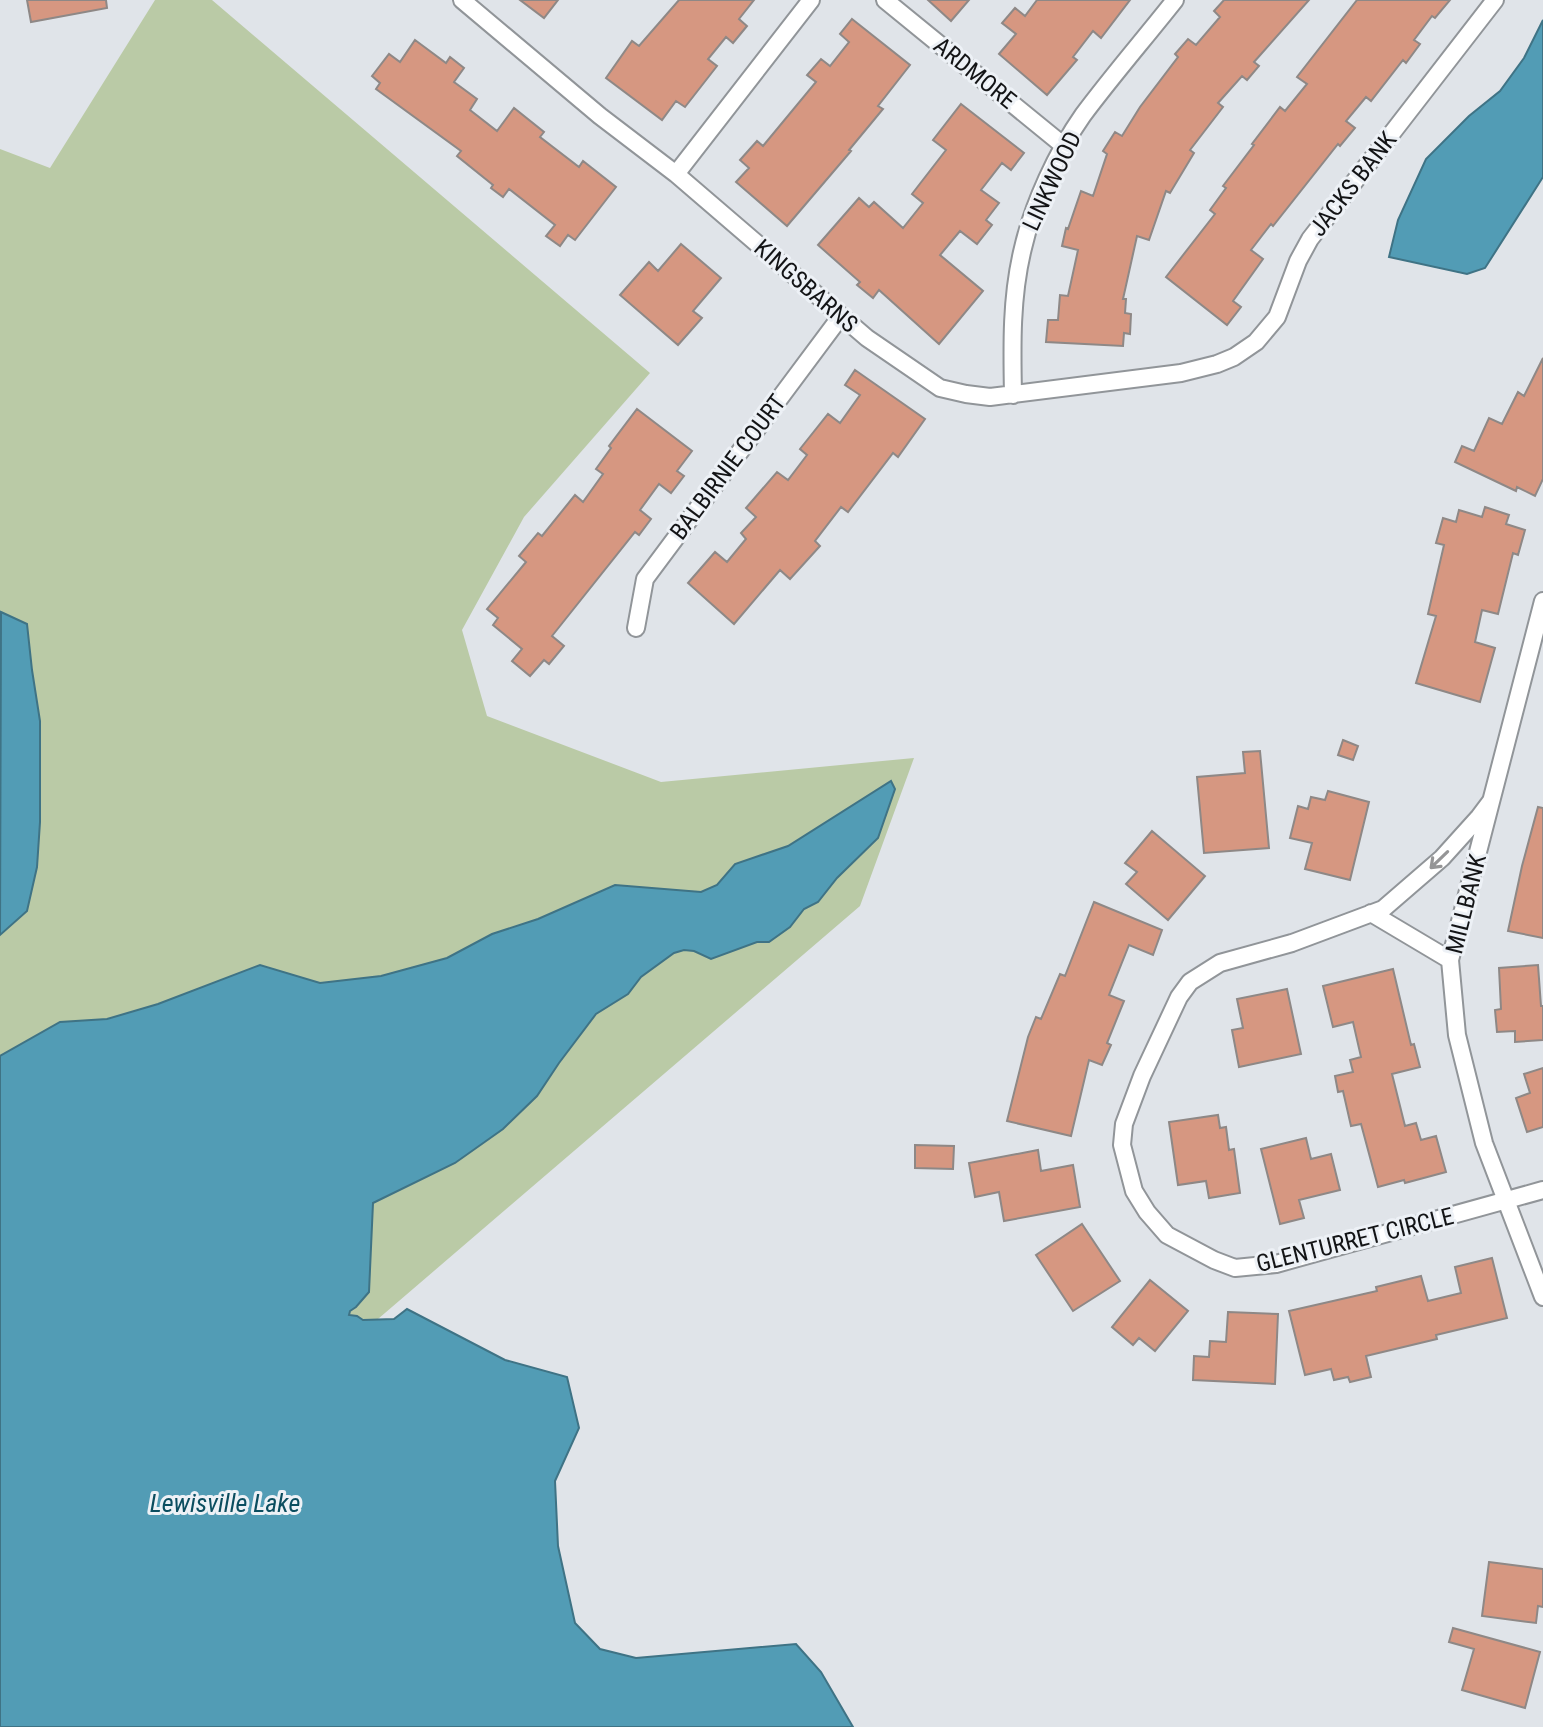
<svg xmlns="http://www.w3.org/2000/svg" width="1543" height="1727" font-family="'Roboto Condensed',sans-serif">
<rect width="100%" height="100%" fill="#e0e4e9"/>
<!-- green -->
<path fill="#bacaa6" d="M 155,0 L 212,0 L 650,373 L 524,517 L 462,630 L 487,716 L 661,782 L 914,758 L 860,906 L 176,1492 L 0,1482 L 0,149 L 50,168 Z"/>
<!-- water -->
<path fill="#529cb5" stroke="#3f7385" stroke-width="2" d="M 1543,20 L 1543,177 L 1485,268 L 1467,274 L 1389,257 L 1398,220 L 1426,159 L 1469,116 L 1500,91 L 1524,58 Z
M 1,612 L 27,624 L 32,670 L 40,721 L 40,822 L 37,867 L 27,911 L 0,935 Z
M 891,781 L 895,789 L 878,838 L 837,878 L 818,902 L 804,909 L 790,927 L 769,942 L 757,942 L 711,959 L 694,951 L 684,950 L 674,953 L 641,977 L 628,994 L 596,1014 L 559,1063 L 537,1096 L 503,1129 L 455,1163 L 373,1203 L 369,1292 L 356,1307 L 350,1311 L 349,1315 L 357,1316 L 363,1320 L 394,1319 L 407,1309 L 505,1360 L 567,1377 L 579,1428 L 555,1481 L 558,1546 L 575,1623 L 600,1649 L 636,1658 L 796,1644 L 821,1672 L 853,1727 L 0,1727 L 0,1056 L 60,1022 L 107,1019 L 158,1004 L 260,965 L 320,983 L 381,976 L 447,958 L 492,934 L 538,919 L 615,885 L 701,892 L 717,885 L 735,864 L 788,846 Z"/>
<!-- building -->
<path fill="#d69781" stroke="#8e8886" stroke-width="2" d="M 27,0 L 106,0 L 107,8 L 31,22 Z
M 520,0 L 558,0 L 544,18 Z
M 679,0 L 754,0 L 739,19 L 747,26 L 733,43 L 726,37 L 708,59 L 717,66 L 685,107 L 676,101 L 662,120 L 606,78 L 632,41 L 639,46 Z
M 928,0 L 969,0 L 951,21 Z
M 1037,0 L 1130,0 L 1101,38 L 1093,31 L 1073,57 L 1077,60 L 1047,95 L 999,54 L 1016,34 L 1002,23 L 1015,8 L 1025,16 Z
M 1224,0 L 1309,0 L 1254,62 L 1259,66 L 1247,80 L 1242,76 L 1218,103 L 1223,107 L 1190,150 L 1194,153 L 1170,193 L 1166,191 L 1149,240 L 1137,236 L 1123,299 L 1126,299 L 1125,313 L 1131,314 L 1130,334 L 1124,333 L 1123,346 L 1046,342 L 1048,320 L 1058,320 L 1060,295 L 1068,296 L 1078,250 L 1062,246 L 1066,228 L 1068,229 L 1081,191 L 1093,196 L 1107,154 L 1103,151 L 1115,132 L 1122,136 L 1140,107 L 1178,57 L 1175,54 L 1188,39 L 1196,45 L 1220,17 L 1214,11 Z
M 1357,0 L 1450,0 L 1435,18 L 1432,16 L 1414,40 L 1420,44 L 1406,63 L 1403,60 L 1371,101 L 1366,97 L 1346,121 L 1355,128 L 1340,146 L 1338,144 L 1273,226 L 1271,224 L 1251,250 L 1263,259 L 1233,301 L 1241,307 L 1227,325 L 1166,277 L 1215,214 L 1210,210 L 1226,188 L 1223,186 L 1254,145 L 1252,144 L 1280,107 L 1285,111 L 1307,84 L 1297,77 Z
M 852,19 L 910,65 L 878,106 L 883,109 L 849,150 L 851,151 L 787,226 L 736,182 L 749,168 L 740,160 L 757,141 L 763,146 L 816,82 L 807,75 L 821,59 L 830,66 L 849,42 L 840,34 Z
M 415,40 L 446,63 L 450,57 L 464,68 L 454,82 L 477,99 L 470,110 L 497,131 L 514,108 L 544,132 L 540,137 L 579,167 L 583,161 L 616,187 L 575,240 L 568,235 L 560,246 L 546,236 L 555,225 L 509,189 L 503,197 L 491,188 L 493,185 L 457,156 L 461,151 L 376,89 L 380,83 L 372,76 L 389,54 L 400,62 Z
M 961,104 L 1024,153 L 1011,170 L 1002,163 L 981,190 L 999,203 L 986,220 L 992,225 L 977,244 L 960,231 L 940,255 L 983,291 L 939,344 L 879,290 L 873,298 L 857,285 L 860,282 L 818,245 L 859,198 L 869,207 L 874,202 L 903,228 L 923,203 L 912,194 L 946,150 L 933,140 Z
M 681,244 L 721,278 L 693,311 L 702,318 L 678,345 L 620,295 L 649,262 L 658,271 Z
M 1543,358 L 1543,479 L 1535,496 L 1517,487 L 1516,491 L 1455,462 L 1462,446 L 1474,451 L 1489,418 L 1502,424 L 1518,392 L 1524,396 Z
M 855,370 L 925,419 L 898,457 L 893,453 L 848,512 L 841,507 L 815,541 L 820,546 L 790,579 L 780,570 L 734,624 L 688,583 L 715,552 L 727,562 L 746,539 L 741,533 L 756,517 L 746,508 L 777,472 L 788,480 L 807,455 L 800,449 L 828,414 L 840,423 L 860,395 L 845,385 Z
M 637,409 L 692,451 L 677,471 L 684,476 L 671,493 L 659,484 L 640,510 L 651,519 L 639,535 L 635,532 L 552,636 L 564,646 L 549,664 L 544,660 L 530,676 L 512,661 L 522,649 L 493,625 L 498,618 L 487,609 L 526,562 L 519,556 L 538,533 L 542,536 L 575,495 L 583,502 L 603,474 L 596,469 L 611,448 L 609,446 Z
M 1485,507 L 1509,515 L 1506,524 L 1525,530 L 1518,555 L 1513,553 L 1498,614 L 1482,610 L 1475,642 L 1495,648 L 1480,702 L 1416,683 L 1436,616 L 1428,614 L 1444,545 L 1436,543 L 1443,518 L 1456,522 L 1459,510 L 1482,517 Z
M 1343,740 L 1358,746 L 1353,760 L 1338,755 Z
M 1260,751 L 1269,848 L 1204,853 L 1197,777 L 1245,773 L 1243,752 Z
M 1328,791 L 1369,802 L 1350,880 L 1305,869 L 1312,843 L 1290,838 L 1298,806 L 1308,809 L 1311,797 L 1325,800 Z
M 1538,807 L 1543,808 L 1543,938 L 1508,931 L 1522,866 Z
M 1152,831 L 1205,876 L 1168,920 L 1126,884 L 1137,872 L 1125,863 Z
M 1094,902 L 1162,930 L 1153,955 L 1129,945 L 1109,995 L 1124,1001 L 1107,1043 L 1111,1045 L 1102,1065 L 1089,1060 L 1071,1136 L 1007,1121 L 1028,1037 L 1036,1017 L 1041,1019 L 1060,974 L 1065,976 Z
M 1538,965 L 1541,1006 L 1543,1006 L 1543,1040 L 1515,1042 L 1515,1031 L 1497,1032 L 1495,1010 L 1501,1009 L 1499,968 Z
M 1393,969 L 1411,1045 L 1414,1044 L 1420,1067 L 1392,1074 L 1405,1126 L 1416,1123 L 1421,1140 L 1436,1136 L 1446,1172 L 1405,1183 L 1404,1180 L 1378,1187 L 1361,1124 L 1351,1126 L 1343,1091 L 1338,1092 L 1335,1076 L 1353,1072 L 1350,1060 L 1361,1057 L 1353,1022 L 1333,1027 L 1323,986 Z
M 1287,989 L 1301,1054 L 1239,1067 L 1232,1030 L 1243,1028 L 1237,999 Z
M 1543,1068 L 1543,1127 L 1527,1132 L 1516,1098 L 1530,1093 L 1524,1074 Z
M 1218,1115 L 1220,1128 L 1226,1127 L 1229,1150 L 1234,1149 L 1240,1193 L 1209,1198 L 1206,1181 L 1178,1185 L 1169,1122 Z
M 1306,1138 L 1311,1159 L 1331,1154 L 1340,1190 L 1299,1200 L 1304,1218 L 1280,1224 L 1261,1149 Z
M 915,1145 L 954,1146 L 953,1169 L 915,1168 Z
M 1038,1150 L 1041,1171 L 1073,1165 L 1080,1207 L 1004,1221 L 999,1192 L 975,1197 L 969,1163 Z
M 1082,1224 L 1120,1281 L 1073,1311 L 1036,1255 Z
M 1492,1258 L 1507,1318 L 1436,1335 L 1437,1339 L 1366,1356 L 1371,1377 L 1350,1382 L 1348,1377 L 1334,1380 L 1331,1369 L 1305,1375 L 1289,1311 L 1377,1291 L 1376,1287 L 1421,1276 L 1428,1301 L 1461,1293 L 1455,1267 Z
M 1150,1280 L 1188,1311 L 1155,1351 L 1139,1338 L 1133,1345 L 1112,1327 Z
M 1228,1312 L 1278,1314 L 1275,1384 L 1193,1380 L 1194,1356 L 1209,1357 L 1210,1341 L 1226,1342 Z
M 1489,1562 L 1543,1569 L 1543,1607 L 1538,1606 L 1536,1623 L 1482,1616 Z
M 1453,1628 L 1540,1652 L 1525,1708 L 1462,1690 L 1474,1649 L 1449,1642 Z"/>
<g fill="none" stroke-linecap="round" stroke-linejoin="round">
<!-- street casing -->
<g stroke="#919599" stroke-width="20">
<path id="street" d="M 462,0 L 600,116 L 676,174 L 867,338 L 940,388 L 966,394 L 990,397 L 1181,373 L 1217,364 L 1234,357 L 1256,342 L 1277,317 L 1298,261 L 1310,239 L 1495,0
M 885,0 L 1064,146
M 676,174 L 811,0
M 1013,395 C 1012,346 1011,296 1023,248 C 1033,204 1057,152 1083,115 C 1112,76 1145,38 1175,0
M 1543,601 L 1450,960 L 1457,1035 L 1484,1143 L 1543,1297
M 636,628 L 645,579 L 841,316
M 1491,801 L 1479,817 L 1442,858 L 1383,909 L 1292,943 L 1220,963 L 1190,982 L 1179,997 L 1142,1076 L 1124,1124 L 1122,1145 L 1134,1191 L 1147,1212 L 1167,1235 L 1214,1260 L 1235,1268 L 1276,1264 L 1543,1190
M 1371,913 L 1450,960"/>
</g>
<!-- street -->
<use href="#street" stroke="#fff" stroke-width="16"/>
</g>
<!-- one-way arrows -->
<defs><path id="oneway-shaft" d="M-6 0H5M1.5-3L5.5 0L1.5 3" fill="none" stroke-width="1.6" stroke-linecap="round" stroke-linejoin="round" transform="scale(2)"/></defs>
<use stroke="#959596" href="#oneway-shaft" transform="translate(1439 860) rotate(136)"/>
<g text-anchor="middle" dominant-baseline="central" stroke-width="6" stroke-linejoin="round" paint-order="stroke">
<!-- street labels -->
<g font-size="24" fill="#131416" stroke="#edf1f6">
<text transform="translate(975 73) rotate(39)">ARDMORE</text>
<text transform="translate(1052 181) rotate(-65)">LINKWOOD</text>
<text transform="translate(1353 184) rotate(-52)">JACKS BANK</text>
<text transform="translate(806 286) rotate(41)">KINGSBARNS</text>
<text transform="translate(728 467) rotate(-53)">BALBIRNIE COURT</text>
<text transform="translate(1466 904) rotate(-76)">MILLBANK</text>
<text transform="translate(1355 1240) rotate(-14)">GLENTURRET CIRCLE</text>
</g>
<!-- water labels -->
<g font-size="26" font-style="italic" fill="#0b4d5f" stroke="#edf1f6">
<text x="225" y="1503">Lewisville Lake</text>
</g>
</g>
</svg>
